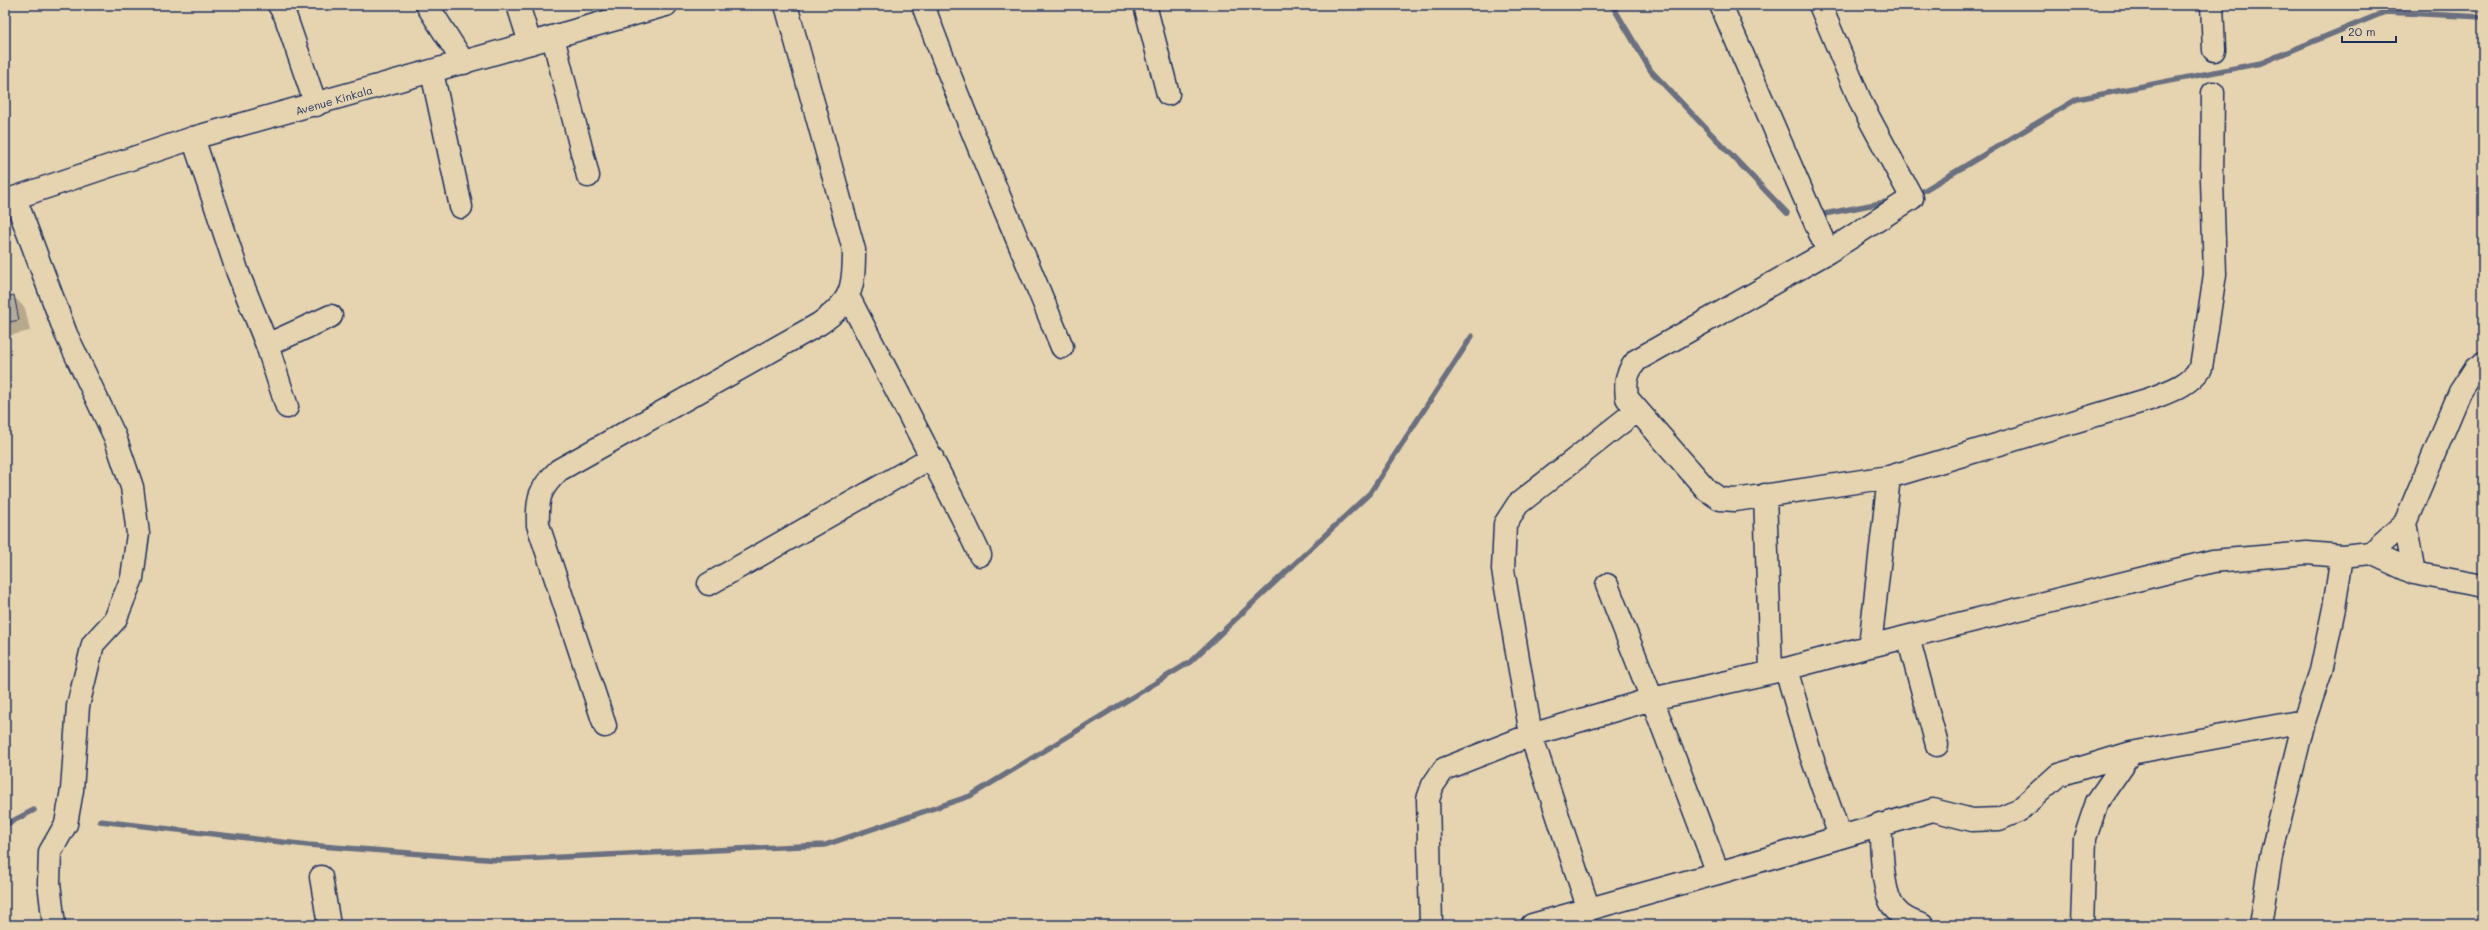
<svg xmlns="http://www.w3.org/2000/svg" width="2488" height="930" font-family="Mali,sans-serif">
<rect width="100%" height="100%" fill="#e6d4b1"/>
<filter id="ink" filterUnits="userSpaceOnUse"><feTurbulence type="fractalNoise" baseFrequency=".025" numOctaves="2"/><feDisplacementMap in="SourceGraphic" scale="8" xChannelSelector="R" yChannelSelector="G"/><feConvolveMatrix kernelMatrix="1 2 1 2 8 2 1 2 1" color-interpolation-filters="sRGB"/></filter>
<g filter="url(#ink)">
<!-- shadow -->
<path fill="#0003" d="M 13,296 L 25,308 L 30,331 L 7,336 L 5,298 Z"/>
<g fill="none" stroke-linecap="round" stroke-linejoin="round">
<!-- stream -->
<path stroke="#6b707f" stroke-width="5.5" d="M 1612,5 L 1651,71 L 1787,213
M 1918,194 L 2077,99 L 2261,63 L 2385,12 L 2483,17
M 1819,215 L 1891,201
M 100,821 L 308,845 L 498,860 L 825,845 L 970,796 L 1190,662 L 1370,493 L 1472,336
M 5,825 L 34,810"/>
</g>
<!-- building -->
<path fill="#b3ab9c" stroke="#1b2f5e" d="M 14,295 L 19,320 L 5,323 L 5,297 Z"/>
<g fill="none" stroke-linecap="round" stroke-linejoin="round">
<!-- minor casing -->
<g stroke="#1b2f5e" stroke-width="25">
<path id="minor" d="M 279,5 L 285,15 L 316,105
M 427,5 L 464,63
M 518,5 L 530,43
M 923,5 C 965,121 1016,233 1062,347
M 1145,5 L 1168,94
M 1721,5 L 1828,252
M 1820,5 L 1862,105 L 1912,198 L 1828,252 L 1637,360 C 1626,373 1625,382 1627,398 L 1707,490 L 1720,499 L 1735,500 L 1889,477 L 2150,399 C 2170,391 2188,386 2201,368 L 2215,274 L 2212,180 L 2213,93
M 2212,5 L 2214,50
M 553,37 L 588,176
M 432,72 L 461,207
M 193,138 L 238,273 L 267,345 L 287,407
M 15,198 L 66,334 L 115,437 L 132,487 L 138,534 L 132,578 L 115,620 L 93,644 L 78,706 L 72,790 L 66,824 L 50,852 L 49,883 L 54,925
M 848,296 L 962,517 L 980,555
M 267,345 L 331,316
M 1765,495 L 1771,671
M 2405,523 L 2414,573
M 2371,553 L 2405,523 L 2460,392 L 2475,369 L 2483,363
M 709,584 L 932,457
M 1607,585 L 1652,699 L 1718,873
M 1908,637 L 1937,745
M 1870,646 L 1889,477
M 1786,669 L 1810,752 L 1840,836
M 605,726 L 538,525 C 537,498 539,489 559,470 L 819,324 C 852,301 854,289 854,250 L 786,5
M 1880,824 C 1882,846 1881,893 1895,909 C 1902,918 1912,922 1922,925
M 321,877 L 329,925
M 1589,910 L 1531,735 L 1503,570 L 1505,524 L 1518,504 L 1636,411
M 1431,925 L 1428,799 L 1433,785 L 1444,769 L 1531,735 L 1652,699 L 1786,669 L 1870,646 L 2213,561 L 2307,553 L 2342,556 L 2371,553 L 2414,573 L 2483,586
M 1532,925 L 1718,873 L 1933,810 L 1972,820 L 1999,819 L 2018,811 L 2058,775 L 2131,753 L 2304,721
M 2082,925 L 2085,838 L 2097,802 L 2131,753
M 2260,925 L 2271,856 L 2304,721 L 2321,671 L 2334,608 L 2342,556"/>
</g>
<!-- major casing -->
<g stroke="#1b2f5e" stroke-width="25">
<path id="major" d="M 5,201 L 193,138 L 666,5"/>
</g>
<!-- minor -->
<use href="#minor" stroke="#e6d4b1" stroke-width="22"/>
<!-- major -->
<use href="#major" stroke="#e6d4b1" stroke-width="22"/>
</g>
</g>
<g text-anchor="middle" dominant-baseline="central" stroke-width="4" stroke-linejoin="round" paint-order="stroke">
<!-- street labels -->
<g font-size="11" fill="#1b2f5e" stroke="#e6d4b1">
<text transform="translate(334 100) rotate(-16)">Avenue Kinkala</text>
</g>
</g>
<!-- margin -->
<rect width="2488" height="930" fill="none" stroke="#e6d4b1" stroke-width="20"/>
<rect x="10" y="10" width="2468" height="910" fill="none" stroke="#1b2f5e" stroke-width="1.5" filter="url(#ink)"/>
<!-- scale -->
<path d="M2342 36v6h54v-6" fill="none" stroke="#1b2f5e" stroke-width="2"/>
<text x="2348" y="36" font-size="12" fill="#1b2f5e" stroke="#e6d4b1" stroke-width="3" paint-order="stroke">20 m</text>
</svg>
